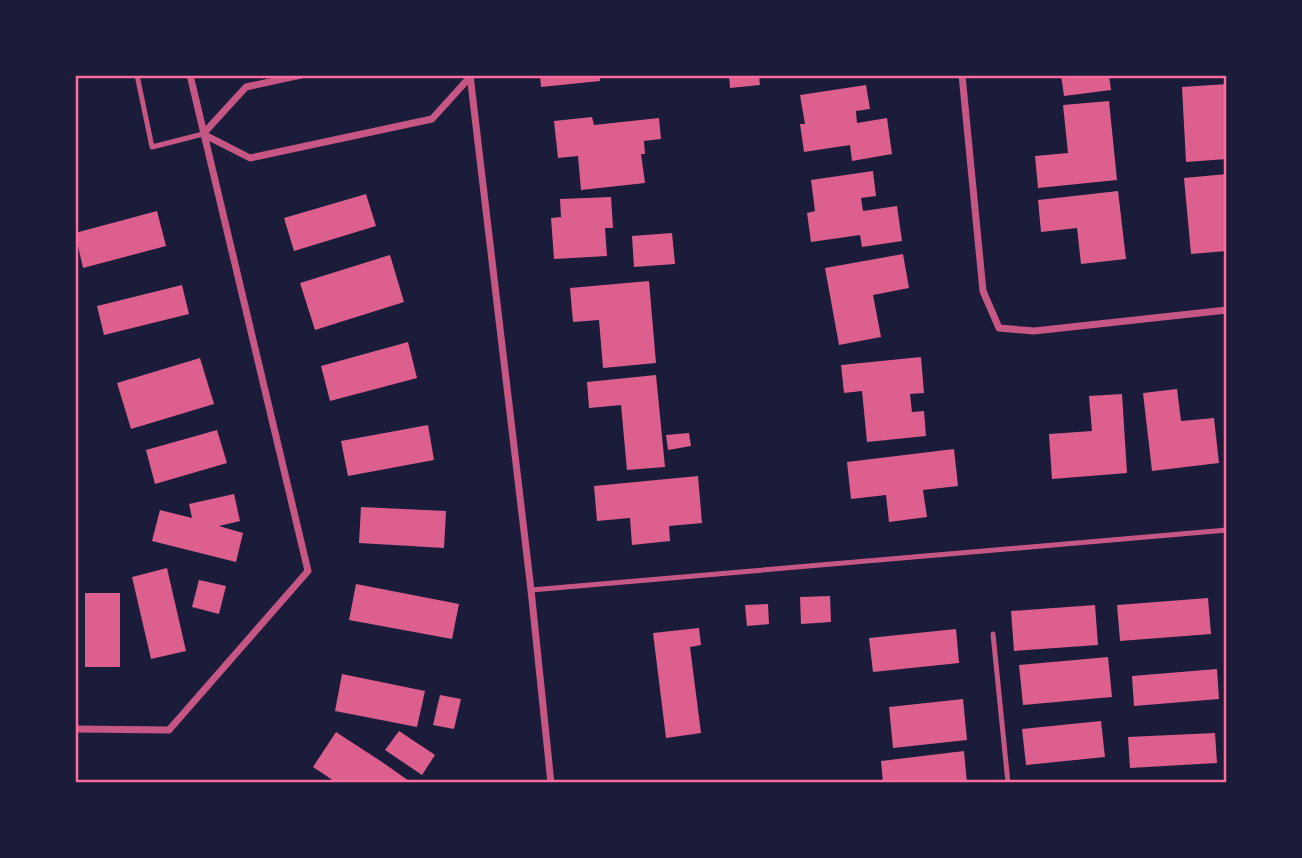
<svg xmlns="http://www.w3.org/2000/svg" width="1302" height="858" font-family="'Public Sans',sans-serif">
<rect width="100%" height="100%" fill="#1b1b3a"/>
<!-- building -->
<path fill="#dd5f8e" d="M 540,75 L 600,75 L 600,81 L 541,87 Z
M 729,75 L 759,75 L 760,85 L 730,88 Z
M 1061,75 L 1109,75 L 1111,90 L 1064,96 Z
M 1227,84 L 1227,159 L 1186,162 L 1182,87 Z
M 866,85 L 870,109 L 856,111 L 857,123 L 887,118 L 892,154 L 852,161 L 850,145 L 804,152 L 800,124 L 805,124 L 800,95 Z
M 1109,101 L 1117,180 L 1038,188 L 1035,156 L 1068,153 L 1063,105 Z
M 592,117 L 594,125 L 659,118 L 661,139 L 644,141 L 645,154 L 641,154 L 645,183 L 581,190 L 578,156 L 558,158 L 554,121 Z
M 873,171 L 876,196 L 861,198 L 863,211 L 897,206 L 902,241 L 862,247 L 860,235 L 811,242 L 807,213 L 815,211 L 811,180 Z
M 1227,174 L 1227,251 L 1191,254 L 1184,178 Z
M 1118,191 L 1126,259 L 1081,264 L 1077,228 L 1041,232 L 1038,200 Z
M 366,194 L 376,226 L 294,251 L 284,218 Z
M 611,197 L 613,228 L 605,228 L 607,256 L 554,259 L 551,218 L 561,217 L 560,199 Z
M 157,211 L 166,246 L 83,268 L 75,233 Z
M 672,233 L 675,264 L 634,267 L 632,236 Z
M 903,254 L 909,288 L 873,295 L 881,337 L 839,345 L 825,268 Z
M 390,255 L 404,302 L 315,330 L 300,283 Z
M 649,281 L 656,363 L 603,368 L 599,320 L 573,322 L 570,288 Z
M 182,285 L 189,314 L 104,335 L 97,306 Z
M 408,342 L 417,378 L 330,401 L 321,366 Z
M 921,357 L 924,393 L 910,394 L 912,412 L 924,411 L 926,436 L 867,442 L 862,391 L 844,393 L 841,365 Z
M 200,358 L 214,404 L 131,429 L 117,383 Z
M 656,375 L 665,467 L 627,470 L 621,405 L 589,408 L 587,382 Z
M 1177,389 L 1181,421 L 1214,418 L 1219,463 L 1152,471 L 1143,393 Z
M 1122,394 L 1127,473 L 1052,479 L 1049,434 L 1092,431 L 1089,396 Z
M 428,425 L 434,460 L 348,476 L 341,441 Z
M 217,430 L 227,463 L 155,484 L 146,450 Z
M 689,433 L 691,446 L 668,450 L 666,435 Z
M 954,449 L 958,486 L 923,490 L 927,517 L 889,522 L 886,495 L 851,499 L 847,462 Z
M 698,476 L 702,523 L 669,526 L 670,541 L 632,545 L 630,518 L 597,521 L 594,486 Z
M 234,494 L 240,521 L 219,526 L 243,533 L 236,562 L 152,541 L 160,510 L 192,518 L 189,504 Z
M 361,507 L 446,511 L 444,548 L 359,543 Z
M 167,568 L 186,651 L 151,659 L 132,577 Z
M 199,580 L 226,586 L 219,614 L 192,607 Z
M 356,584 L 459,604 L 452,639 L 349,620 Z
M 85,593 L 120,593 L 120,667 L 85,667 Z
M 830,596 L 831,622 L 801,624 L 800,597 Z
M 1208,598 L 1211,634 L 1120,641 L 1117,605 Z
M 768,604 L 769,624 L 747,626 L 745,605 Z
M 1095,605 L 1098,645 L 1014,651 L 1011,611 Z
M 699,628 L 701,645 L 690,647 L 701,733 L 666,738 L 653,633 Z
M 956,629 L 959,663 L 873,672 L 869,638 Z
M 1108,657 L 1112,697 L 1023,705 L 1019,665 Z
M 1217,669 L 1219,699 L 1134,706 L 1132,676 Z
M 342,674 L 425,691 L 417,727 L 335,711 Z
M 440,695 L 461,699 L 454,729 L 433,725 Z
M 963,699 L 967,740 L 893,748 L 889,707 Z
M 1101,721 L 1105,757 L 1026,765 L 1022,729 Z
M 399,731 L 435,755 L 422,775 L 385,750 Z
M 336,732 L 382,762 L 412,783 L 337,783 L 313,767 Z
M 1215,733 L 1217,763 L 1130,768 L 1128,737 Z
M 964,751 L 967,783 L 883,783 L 881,761 Z"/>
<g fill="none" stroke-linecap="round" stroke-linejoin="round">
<!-- service -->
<path stroke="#c65784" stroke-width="5" d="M 137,75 L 152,147 L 203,134
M 531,590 L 1227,530
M 993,634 L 1008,783"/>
<!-- minor -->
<path stroke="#c65784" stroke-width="7" d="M 470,75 L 531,590 L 551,783
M 962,75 L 983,291 L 999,328 L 1034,331 L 1227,310
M 203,134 L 250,158 L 432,119 L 470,77
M 203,134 L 246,87 L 301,75
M 75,729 L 169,730 L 308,571 L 190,75"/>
</g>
<!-- border -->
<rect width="1302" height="858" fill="none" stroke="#1b1b3a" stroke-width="154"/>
<rect x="77" y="77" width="1148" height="704" fill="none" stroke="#ff6b9d" stroke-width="2.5"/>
</svg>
